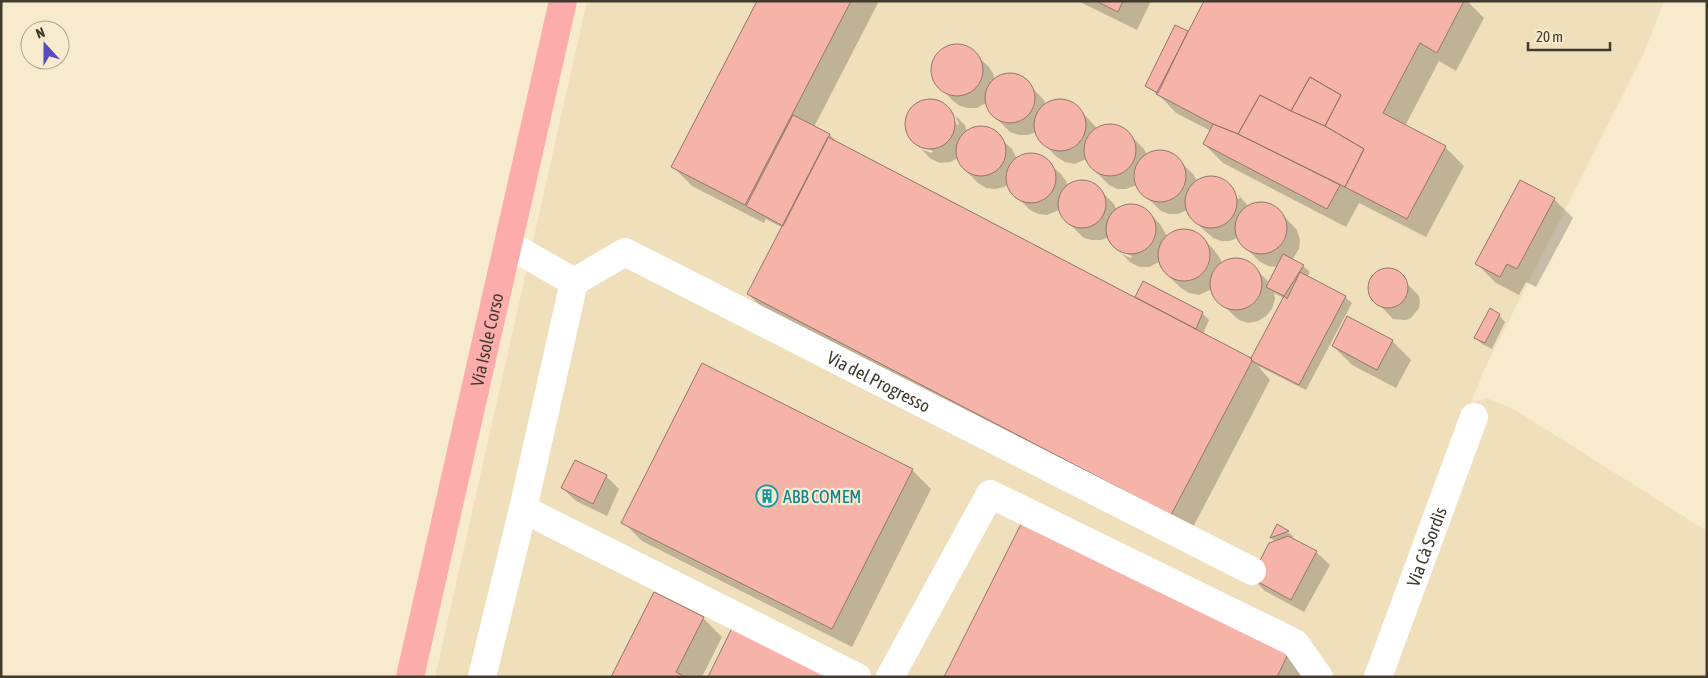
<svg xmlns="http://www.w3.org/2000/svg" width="1708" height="678" font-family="'Asap Condensed',sans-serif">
<rect width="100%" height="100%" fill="#f8eacd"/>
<!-- built -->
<path fill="#f0dfbb" d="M 587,1 L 1664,1 L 1644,53 L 1483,372 L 1471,403 L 1486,398 L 1512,408 L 1707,531 L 1707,677 L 435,677 Z"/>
<!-- shadow -->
<path fill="#0003" d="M 759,1 L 877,1 L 878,3 L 814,127 L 830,135 L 836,141 L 1141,301 L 1136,297 L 1202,313 L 1209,320 L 1203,334 L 1252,360 L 1284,298 L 1274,293 L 1275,299 L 1272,309 L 1266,316 L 1258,321 L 1248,323 L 1239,320 L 1217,300 L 1212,289 L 1199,295 L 1189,293 L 1181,288 L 1167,275 L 1161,268 L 1159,262 L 1149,267 L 1140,267 L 1131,263 L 1122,254 L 1131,258 L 1132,256 L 1121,251 L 1121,253 L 1111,242 L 1109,237 L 1101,240 L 1092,240 L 1084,238 L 1063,218 L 1059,210 L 1047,215 L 1038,214 L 1030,210 L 1016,196 L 1009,184 L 1004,187 L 995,189 L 986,188 L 978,183 L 964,169 L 958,158 L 950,162 L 940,163 L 931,159 L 921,149 L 932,153 L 933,151 L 920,146 L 920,148 L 911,139 L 907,130 L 906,122 L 909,113 L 914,107 L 921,102 L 929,100 L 937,101 L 945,105 L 954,114 L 952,114 L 957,125 L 959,124 L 955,115 L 965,125 L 967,132 L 975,128 L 983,127 L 991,130 L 1012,149 L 1017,159 L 1024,155 L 1032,154 L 1040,156 L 1061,174 L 1066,181 L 1068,186 L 1079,181 L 1087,182 L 1095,185 L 1114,204 L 1117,210 L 1130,206 L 1139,207 L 1146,210 L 1160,224 L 1167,236 L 1176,231 L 1184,230 L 1193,231 L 1201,236 L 1214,250 L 1220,258 L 1222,263 L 1231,259 L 1240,259 L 1248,262 L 1270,283 L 1278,267 L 1268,266 L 1259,261 L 1245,247 L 1239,237 L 1230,241 L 1221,241 L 1213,238 L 1192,219 L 1187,210 L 1178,214 L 1169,214 L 1161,211 L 1141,192 L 1137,185 L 1126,189 L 1117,189 L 1109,185 L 1089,165 L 1086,159 L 1075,164 L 1065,162 L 1057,157 L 1043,143 L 1036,132 L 1028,135 L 1019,135 L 1010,132 L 989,111 L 986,103 L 977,108 L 968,108 L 960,106 L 953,101 L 934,81 L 932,72 L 932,63 L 936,56 L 942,49 L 950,46 L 958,45 L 967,47 L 988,66 L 993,73 L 995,80 L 1000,76 L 1016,75 L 1024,79 L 1043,99 L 1046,104 L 1053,101 L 1062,100 L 1070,102 L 1077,107 L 1097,128 L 1104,125 L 1114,125 L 1123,128 L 1144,149 L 1147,155 L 1153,152 L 1162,151 L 1172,154 L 1193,174 L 1198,182 L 1203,178 L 1213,177 L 1223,180 L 1235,191 L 1233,191 L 1238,199 L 1240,198 L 1237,193 L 1249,207 L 1261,203 L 1270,205 L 1277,209 L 1297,230 L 1300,240 L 1299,249 L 1292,260 L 1303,266 L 1310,272 L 1307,277 L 1345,297 L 1352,303 L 1306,390 L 1258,366 L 1270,380 L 1190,533 L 767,312 L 748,294 L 783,228 L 766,219 L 764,223 L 692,186 L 673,167 Z
M 1078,1 L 1151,1 L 1137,30 Z
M 1206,1 L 1470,1 L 1469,3 L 1484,18 L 1456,71 L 1439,61 L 1405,126 L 1445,147 L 1464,166 L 1426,237 L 1359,203 L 1346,227 L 1223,163 L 1204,144 L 1211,131 L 1176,113 L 1159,95 L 1146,86 L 1187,32 L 1189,34 Z
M 1554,199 L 1573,218 L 1536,287 L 1526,282 L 1519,295 L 1496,283 L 1477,264 Z
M 1384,270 L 1396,272 L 1419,296 L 1420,302 L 1419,308 L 1411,318 L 1406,320 L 1393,319 L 1370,295 L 1370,283 L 1378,273 Z
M 1499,315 L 1505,322 L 1492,349 L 1482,344 L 1476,338 Z
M 1392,341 L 1411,360 L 1396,388 L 1352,365 L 1333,346 Z
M 703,365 L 912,470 L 931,489 L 852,647 L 642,541 L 623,522 Z
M 575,461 L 606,476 L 619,489 L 607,516 L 576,501 L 562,488 Z
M 1277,526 L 1288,532 L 1294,537 L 1291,538 L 1316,552 L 1330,565 L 1304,612 L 1265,591 L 1252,578 L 1276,542 L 1271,538 Z
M 703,618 L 722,637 L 702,677 L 612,677 Z
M 1288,653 L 1305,677 L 945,677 Z"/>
<!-- building -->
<path fill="#f6b4a9" stroke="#95756f" d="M 757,1 L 851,1 L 745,205 L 671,167 Z
M 1096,1 L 1123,1 L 1118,12 Z
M 1204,1 L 1464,1 L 1437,53 L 1420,43 L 1383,113 L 1446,146 L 1407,219 L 1345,187 L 1364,149 L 1325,126 L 1341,95 L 1310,77 L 1291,111 L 1260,95 L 1238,134 L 1213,124 L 1156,94 Z
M 1175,25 L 1188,31 L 1158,93 L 1145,86 Z
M931 70a26 26 0 1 1 52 0a26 26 0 1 1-52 0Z
M985 98a25 25 0 1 1 50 0a25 25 0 1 1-50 0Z
M 1310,77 L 1341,95 L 1325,126 L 1291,111 Z
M 1260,95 L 1291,111 L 1325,126 L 1364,149 L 1345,187 L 1238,134 Z
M905 124a25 25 0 1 1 50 0a25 25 0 1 1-50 0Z
M1034 125a26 26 0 1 1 52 0a26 26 0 1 1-52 0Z
M 793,115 L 830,134 L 783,226 L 746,206 Z
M1084 150a26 26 0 1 1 52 0a26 26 0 1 1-52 0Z
M 1213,124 L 1238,134 L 1340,185 L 1327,209 L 1203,144 Z
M956 151a25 25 0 1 1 50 0a25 25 0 1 1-50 0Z
M 828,137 L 1251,358 L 1252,361 L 1171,515 L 747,294 Z
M1134 176a26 26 0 1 1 52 0a26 26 0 1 1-52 0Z
M1006 178a25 25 0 1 1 50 0a25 25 0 1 1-50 0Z
M1185 202a26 26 0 1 1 52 0a26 26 0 1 1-52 0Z
M1058 204a24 24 0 1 1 48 0a24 24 0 1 1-48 0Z
M 1520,180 L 1555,198 L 1517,269 L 1507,264 L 1500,277 L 1475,264 Z
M1235 228a26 26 0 1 1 52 0a26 26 0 1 1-52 0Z
M1106 229a25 25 0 1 1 50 0a25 25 0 1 1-50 0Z
M1158 255a26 26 0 1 1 52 0a26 26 0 1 1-52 0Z
M 1283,254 L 1304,265 L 1284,296 L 1266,287 Z
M1210 284a26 26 0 1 1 52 0a26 26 0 1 1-52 0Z
M1368 288a20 20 0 1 1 40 0a20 20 0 1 1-40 0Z
M 1300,272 L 1346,296 L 1299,385 L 1252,361 L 1251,358 L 1284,296 L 1287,299 Z
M 1143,281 L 1203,312 L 1196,329 L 1135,297 Z
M 1490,308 L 1500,314 L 1485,343 L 1474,338 Z
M 1347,316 L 1393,340 L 1377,370 L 1332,346 Z
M 702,363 L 913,469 L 832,629 L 621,523 Z
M 575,460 L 607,475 L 593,504 L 561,488 Z
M 1024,518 L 1289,652 L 1277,677 L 944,677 Z
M 1277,524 L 1289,531 L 1270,538 Z
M 1288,536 L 1317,551 L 1291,600 L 1251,578 L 1269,543 Z
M 654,592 L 704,617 L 676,672 L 685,677 L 611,677 Z
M 734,624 L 838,677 L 708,677 Z"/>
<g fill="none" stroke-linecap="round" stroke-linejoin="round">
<!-- minor -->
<g stroke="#fff" stroke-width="28">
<path d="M 508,244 L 574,282"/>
<path id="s1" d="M 574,282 L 625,252 L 1252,571"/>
<path d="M 523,509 L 857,677"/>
<path d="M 482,677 L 523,509 L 574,282"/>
<path d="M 890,677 L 990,494 L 1295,643 L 1319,677"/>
<path id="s2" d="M 1378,677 L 1474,417"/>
</g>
<!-- major -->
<path stroke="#fdacac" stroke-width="28" id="s3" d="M 410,677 L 563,1"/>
</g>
<!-- icons -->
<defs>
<g id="building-ring" transform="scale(1.125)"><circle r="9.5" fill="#f8eacd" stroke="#0f9aa8" stroke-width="1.5"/><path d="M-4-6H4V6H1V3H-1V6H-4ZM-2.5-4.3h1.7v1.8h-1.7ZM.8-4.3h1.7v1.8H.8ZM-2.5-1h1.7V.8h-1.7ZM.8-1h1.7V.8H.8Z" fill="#0f9aa8"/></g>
</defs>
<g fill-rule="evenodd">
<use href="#building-ring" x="767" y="496"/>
</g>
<g text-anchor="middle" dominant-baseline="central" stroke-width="4.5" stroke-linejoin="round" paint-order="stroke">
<!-- street labels -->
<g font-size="18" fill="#403a2f" stroke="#f8eacd">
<text stroke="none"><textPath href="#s3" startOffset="346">Via Isole Corso</textPath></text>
<text stroke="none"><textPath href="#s1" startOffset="344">Via del Progresso</textPath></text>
<text stroke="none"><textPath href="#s2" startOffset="139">Via Cà Sordìs</textPath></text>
</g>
<!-- culture labels -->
<g font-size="18" fill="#0d838f" stroke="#f8eacd" text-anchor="start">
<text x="783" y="496">ABB COMEM</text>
</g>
</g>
<!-- border -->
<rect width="1708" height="678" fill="none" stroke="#403a2f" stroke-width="5"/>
<!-- north arrow -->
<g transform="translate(45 45) rotate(339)"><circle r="24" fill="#f8eacd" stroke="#aea48e"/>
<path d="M0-4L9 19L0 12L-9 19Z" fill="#564bc2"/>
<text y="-8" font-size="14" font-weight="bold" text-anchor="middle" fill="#403a2f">N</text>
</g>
<!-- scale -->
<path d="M1528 42v8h82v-8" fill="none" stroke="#403a2f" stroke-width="2.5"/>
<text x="1536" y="42" font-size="15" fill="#403a2f" stroke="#f8eacd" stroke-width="4" paint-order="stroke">20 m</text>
</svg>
